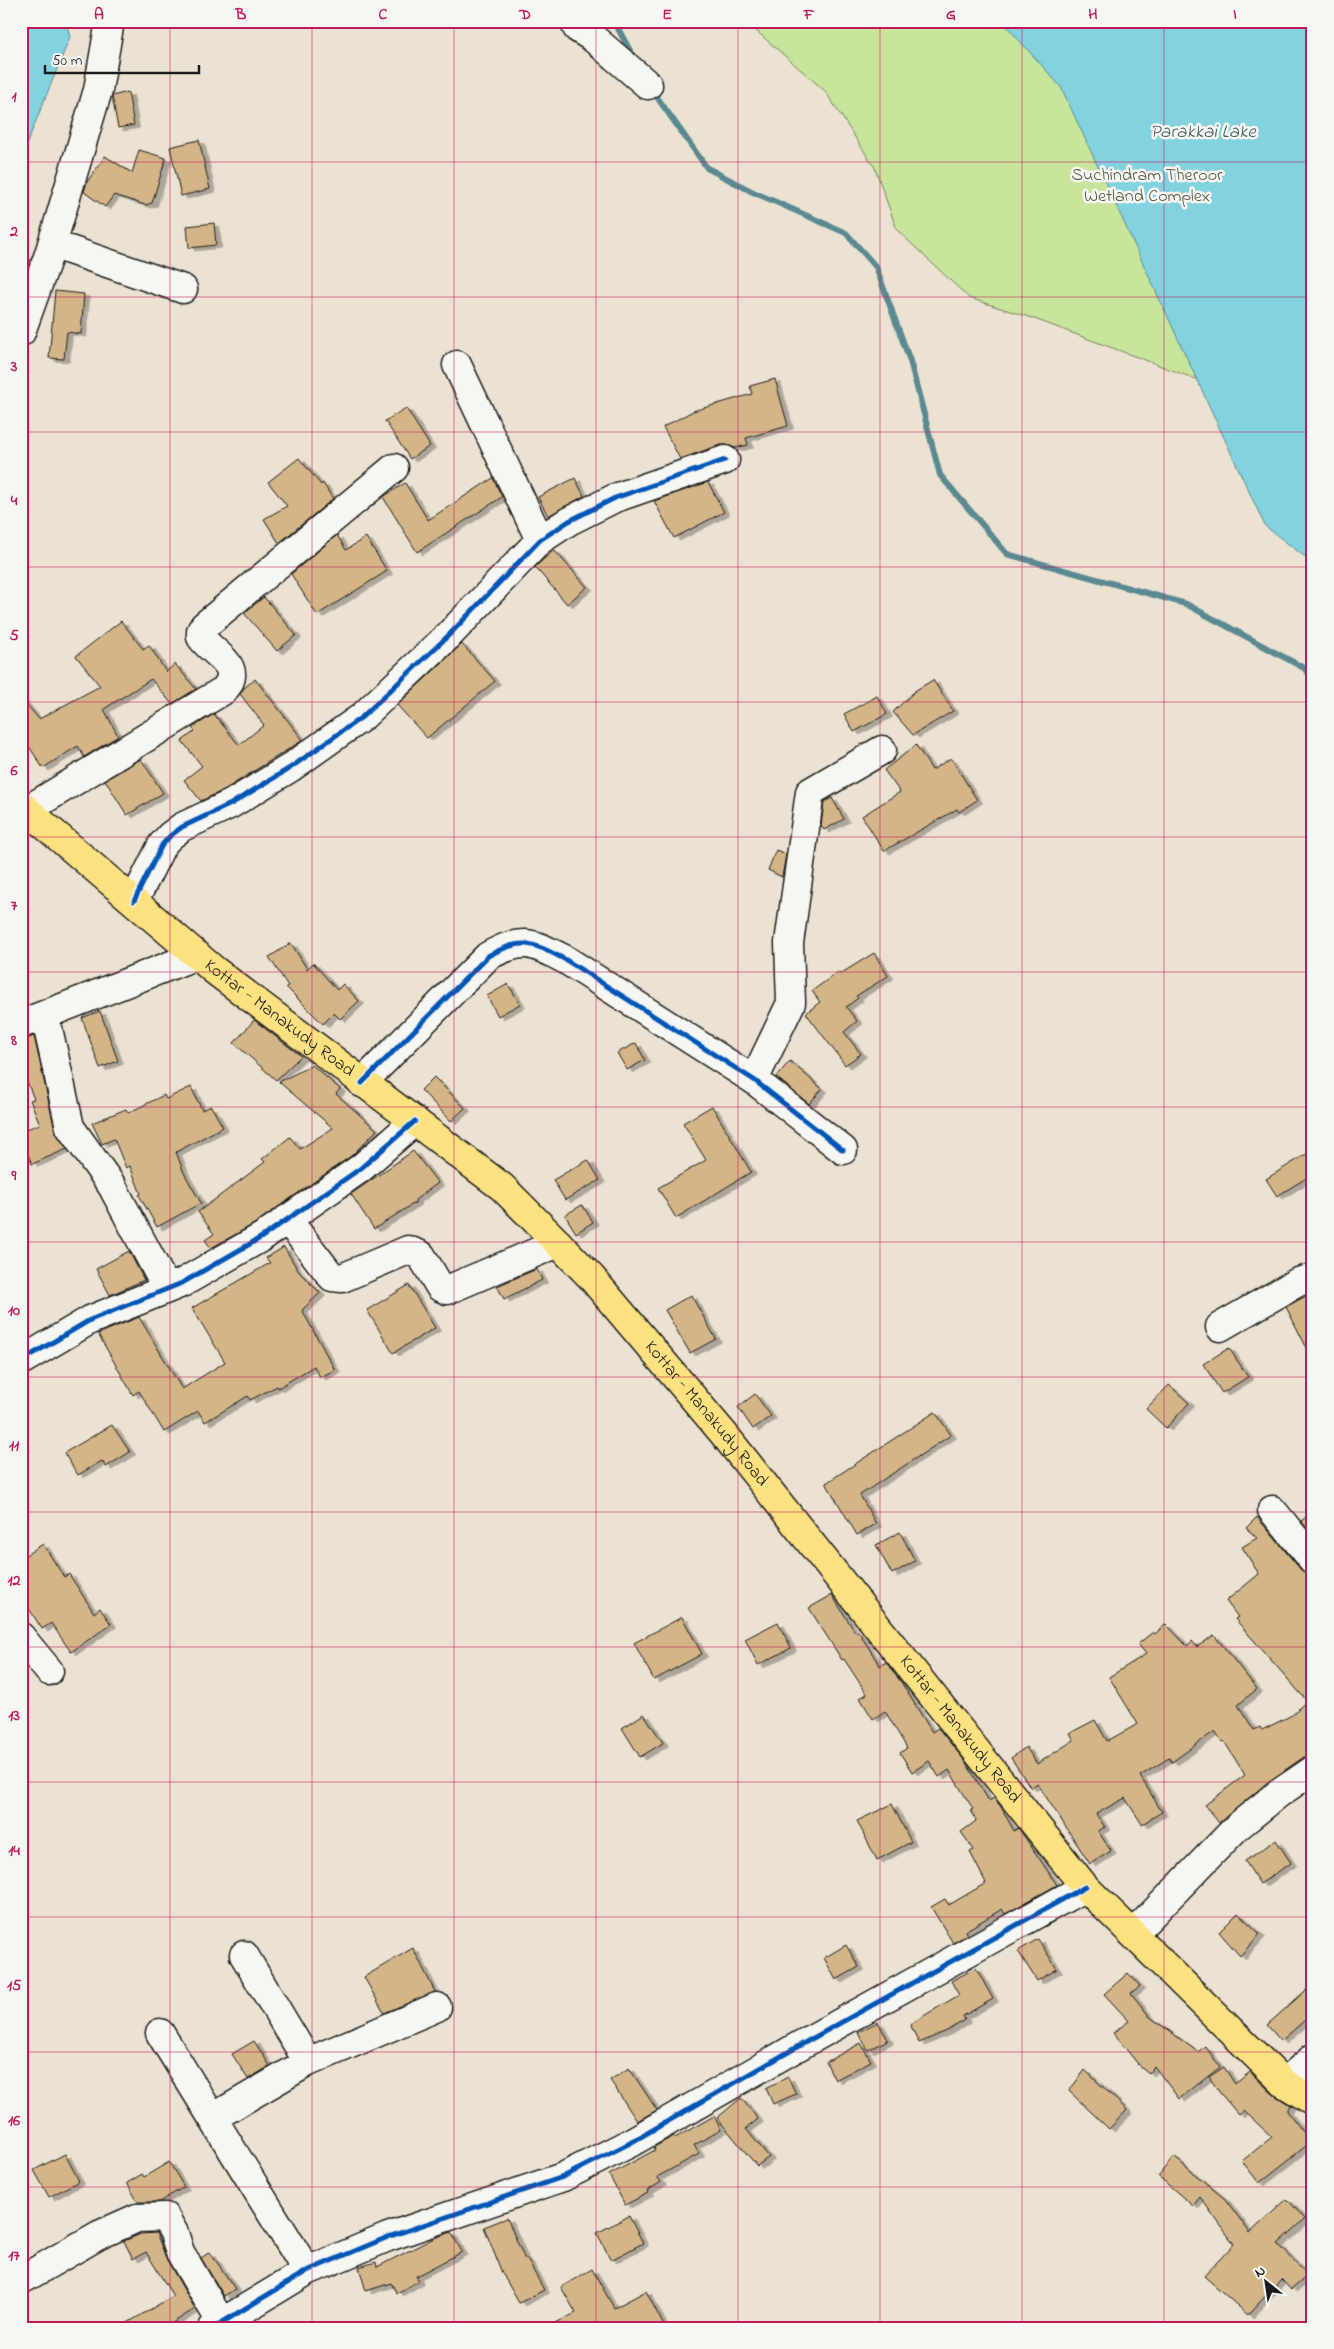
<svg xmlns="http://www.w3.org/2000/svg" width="1334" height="2349" font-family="'Indie Flower',sans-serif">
<defs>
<filter id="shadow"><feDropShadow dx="5.5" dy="3" stdDeviation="0" flood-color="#0004"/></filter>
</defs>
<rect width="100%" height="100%" fill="#ece2d2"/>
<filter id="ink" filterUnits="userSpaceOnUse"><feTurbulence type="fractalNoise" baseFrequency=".02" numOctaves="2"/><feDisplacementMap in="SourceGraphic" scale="10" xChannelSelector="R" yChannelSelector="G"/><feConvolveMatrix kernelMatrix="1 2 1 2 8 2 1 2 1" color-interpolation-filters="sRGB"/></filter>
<g filter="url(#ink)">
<!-- green -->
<path fill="#c8e59c" stroke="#72805c" d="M 745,21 L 1313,21 L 1220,388 L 1032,318 L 969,298 L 897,230 L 875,168 L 825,91 Z"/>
<!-- water -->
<path fill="#83d2df" stroke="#5a8991" d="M 21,21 L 66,21 L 70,37 L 21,158 Z
M 1002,21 L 1313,21 L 1313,563 L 1265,526 L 1061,87 Z"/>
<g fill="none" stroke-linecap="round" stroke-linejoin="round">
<!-- stream -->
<path stroke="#5a8991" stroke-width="6" d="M 614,21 L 635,60
M 652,90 L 707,168 L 753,192 L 846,233 L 876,267 L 910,361 L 940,475 L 1007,554 L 1186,604 L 1304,668 L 1313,678"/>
</g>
<!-- building -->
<path fill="#d4b588" stroke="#1c1c1c" filter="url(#shadow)" d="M 128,92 L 134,125 L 118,128 L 112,96 Z
M 199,140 L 210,189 L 181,196 L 170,147 Z
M 139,150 L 166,158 L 152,203 L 145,205 L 114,195 L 105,207 L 84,192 L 87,182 L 105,156 L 132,173 Z
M 214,223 L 216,245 L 189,248 L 187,226 Z
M 55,291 L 84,294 L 81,334 L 67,332 L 64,359 L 49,358 Z
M 775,379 L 788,426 L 746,438 L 748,445 L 735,448 L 727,445 L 720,445 L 680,459 L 663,427 L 693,411 L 752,394 L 750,386 Z
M 406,408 L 430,446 L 410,459 L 385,421 Z
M 299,458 L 321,485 L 323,483 L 333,499 L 279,543 L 264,519 L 287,506 L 268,482 Z
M 493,478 L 502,497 L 417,552 L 383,497 L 405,483 L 428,520 Z
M 575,478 L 584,496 L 548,516 L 538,497 Z
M 708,482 L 724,512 L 674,538 L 654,501 Z
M 337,535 L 346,550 L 366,537 L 387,571 L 317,615 L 291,574 Z
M 554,550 L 587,587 L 567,604 L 535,567 Z
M 264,597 L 296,635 L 277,651 L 244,613 Z
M 121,621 L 143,649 L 149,645 L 166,672 L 175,664 L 196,689 L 172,704 L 151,679 L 104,709 L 118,736 L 84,757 L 78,746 L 43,768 L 21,734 L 21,698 L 39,719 L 100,686 L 76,656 Z
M 462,644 L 495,681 L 427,738 L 397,705 Z
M 255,679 L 303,740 L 224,790 L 201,801 L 184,780 L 202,766 L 182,741 L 195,731 L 192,728 L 214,714 L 239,745 L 264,725 L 240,694 L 244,688 Z
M 933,680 L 953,711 L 913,735 L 893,712 L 916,690 Z
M 877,696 L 887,714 L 854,732 L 844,714 Z
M 916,745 L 932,770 L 951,758 L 977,800 L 959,812 L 957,809 L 884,851 L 862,816 L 900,792 L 884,770 Z
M 141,759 L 163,793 L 127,815 L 105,780 Z
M 832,798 L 844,819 L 824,830 L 821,826 L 824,802 Z
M 776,850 L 786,854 L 782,877 L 768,870 Z
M 291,943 L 307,969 L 313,963 L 337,990 L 343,984 L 359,1001 L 340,1019 L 334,1013 L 323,1024 L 286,987 L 288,986 L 269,957 Z
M 874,953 L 888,976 L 856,996 L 858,998 L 846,1007 L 857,1021 L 844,1032 L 861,1054 L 845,1065 L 806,1013 L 820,1002 L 812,991 L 838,972 L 840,974 Z
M 508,984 L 520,1004 L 498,1016 L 487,996 Z
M 100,1011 L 118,1061 L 100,1068 L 82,1018 Z
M 254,1020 L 301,1056 L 276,1080 L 234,1043 Z
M 34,1036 L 55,1130 L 67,1149 L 32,1164 L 21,1138 L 21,1131 L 40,1124 L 30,1100 L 34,1099 L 21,1067 L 21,1042 Z
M 636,1043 L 645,1060 L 627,1070 L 617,1053 Z
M 790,1061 L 822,1089 L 809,1104 L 776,1077 Z
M 312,1065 L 340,1089 L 336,1094 L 377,1130 L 351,1156 L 254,1224 L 211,1248 L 205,1240 L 214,1234 L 198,1212 L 265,1162 L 262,1159 L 290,1137 L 300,1149 L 333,1128 L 279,1082 Z
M 434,1077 L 465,1108 L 451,1121 L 421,1090 Z
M 191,1087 L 202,1110 L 211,1106 L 223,1127 L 176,1152 L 184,1173 L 201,1203 L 157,1227 L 139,1195 L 141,1194 L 130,1166 L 126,1168 L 114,1139 L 102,1144 L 92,1123 L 126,1109 L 128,1113 L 164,1095 L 166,1099 Z
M 712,1106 L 751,1172 L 676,1218 L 658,1188 L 706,1160 L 683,1123 Z
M 1313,1150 L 1313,1174 L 1277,1196 L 1266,1179 Z
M 413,1151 L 438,1183 L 415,1200 L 416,1202 L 374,1229 L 351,1194 Z
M 588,1160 L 600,1180 L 565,1200 L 553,1180 Z
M 582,1205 L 593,1222 L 576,1233 L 565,1215 Z
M 284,1247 L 299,1272 L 320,1293 L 302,1310 L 335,1370 L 320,1377 L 314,1366 L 278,1388 L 277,1386 L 250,1400 L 248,1396 L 205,1422 L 198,1411 L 164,1432 L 139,1391 L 133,1395 L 98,1334 L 139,1317 L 182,1389 L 225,1362 L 192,1308 L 270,1263 L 266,1258 Z
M 129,1251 L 144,1280 L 110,1295 L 96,1269 Z
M 537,1269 L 542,1280 L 504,1299 L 497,1286 Z
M 409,1285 L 435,1328 L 393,1353 L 367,1310 Z
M 1313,1294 L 1313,1360 L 1286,1307 L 1304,1297 Z
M 691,1295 L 716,1339 L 690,1353 L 665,1310 Z
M 1229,1348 L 1248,1377 L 1222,1393 L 1203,1364 Z
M 1169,1385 L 1189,1403 L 1166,1428 L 1146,1409 Z
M 755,1394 L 771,1416 L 753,1429 L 738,1407 Z
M 935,1412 L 951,1435 L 860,1495 L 876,1524 L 857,1535 L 826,1483 Z
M 112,1425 L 130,1452 L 106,1467 L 102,1461 L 78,1475 L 64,1453 Z
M 1313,1512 L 1313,1535 L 1301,1521 Z
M 1257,1517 L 1301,1570 L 1313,1575 L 1313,1755 L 1304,1757 L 1269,1781 L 1219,1823 L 1205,1805 L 1245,1775 L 1224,1741 L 1222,1742 L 1215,1731 L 1172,1762 L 1169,1758 L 1140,1776 L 1162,1812 L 1142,1824 L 1125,1798 L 1096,1814 L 1105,1827 L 1098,1831 L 1111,1851 L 1090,1864 L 1037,1783 L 1031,1788 L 1011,1758 L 1026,1747 L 1037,1764 L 1074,1740 L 1070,1733 L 1095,1720 L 1107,1741 L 1138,1724 L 1109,1677 L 1146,1654 L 1138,1644 L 1153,1632 L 1155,1634 L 1166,1624 L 1187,1646 L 1192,1641 L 1197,1647 L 1214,1635 L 1257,1689 L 1238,1705 L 1254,1730 L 1260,1727 L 1262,1730 L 1290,1716 L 1307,1701 L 1235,1619 L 1238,1617 L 1226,1601 L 1259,1574 L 1242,1547 L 1257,1538 L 1246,1528 Z
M 900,1532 L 915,1561 L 892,1574 L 876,1545 Z
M 43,1544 L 64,1577 L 69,1574 L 94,1613 L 100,1608 L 111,1624 L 71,1652 L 51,1623 L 42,1629 L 21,1596 L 21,1558 Z
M 832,1595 L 855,1632 L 858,1631 L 880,1666 L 886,1662 L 901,1682 L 932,1732 L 938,1728 L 965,1761 L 989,1801 L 994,1798 L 1001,1807 L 1014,1831 L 1018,1828 L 1024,1836 L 1057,1885 L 1005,1914 L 1002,1909 L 965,1931 L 967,1935 L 953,1943 L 931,1907 L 945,1899 L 949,1905 L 986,1883 L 970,1852 L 974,1850 L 961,1832 L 976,1821 L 971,1810 L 973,1809 L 949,1770 L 939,1777 L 929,1761 L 912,1772 L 900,1753 L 907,1748 L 885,1711 L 873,1719 L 860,1698 L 867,1694 L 844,1659 L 842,1660 L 809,1608 Z
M 682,1617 L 702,1654 L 654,1680 L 634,1643 Z
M 778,1622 L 791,1648 L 758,1665 L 745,1639 Z
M 644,1714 L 663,1743 L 640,1757 L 622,1728 Z
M 892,1804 L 911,1842 L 877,1860 L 857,1821 Z
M 1276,1840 L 1291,1863 L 1260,1884 L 1245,1861 Z
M 1238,1913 L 1260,1934 L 1240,1956 L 1219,1932 Z
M 1038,1939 L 1057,1969 L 1037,1981 L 1018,1951 Z
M 846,1945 L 859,1967 L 836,1980 L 824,1958 Z
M 413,1948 L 435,1992 L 384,2013 L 364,1977 Z
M 976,1968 L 993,1999 L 963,2016 L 965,2020 L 949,2030 L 919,2043 L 910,2024 L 959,1995 L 951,1981 Z
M 1128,1973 L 1140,1986 L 1131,1993 L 1150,2017 L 1198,2052 L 1205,2046 L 1220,2067 L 1179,2099 L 1154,2066 L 1149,2073 L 1138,2064 L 1113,2033 L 1129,2021 L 1104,1994 Z
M 1313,1984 L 1313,2013 L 1281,2041 L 1267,2025 Z
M 878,2022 L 888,2040 L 868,2050 L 858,2032 Z
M 254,2041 L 270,2066 L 248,2079 L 232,2054 Z
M 861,2043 L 871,2061 L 835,2080 L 826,2062 Z
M 1224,2067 L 1235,2084 L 1250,2072 L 1273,2094 L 1290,2105 L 1287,2111 L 1311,2142 L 1259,2183 L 1242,2161 L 1272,2137 L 1244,2111 L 1239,2115 L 1220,2093 L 1209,2077 Z
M 629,2068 L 657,2110 L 637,2121 L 610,2080 Z
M 1085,2070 L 1127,2110 L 1109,2129 L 1069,2091 Z
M 788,2077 L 796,2094 L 773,2104 L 766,2088 Z
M 741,2098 L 758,2119 L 746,2129 L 769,2157 L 757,2166 L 717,2118 Z
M 714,2116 L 721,2130 L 694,2145 L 699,2154 L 657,2177 L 661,2182 L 647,2191 L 648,2193 L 625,2205 L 609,2175 L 655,2150 L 654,2147 L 674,2136 L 675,2138 Z
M 65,2154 L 79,2181 L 49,2197 L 34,2170 Z
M 1174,2157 L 1225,2199 L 1250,2233 L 1287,2199 L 1305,2219 L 1278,2244 L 1308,2275 L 1291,2290 L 1281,2279 L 1248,2315 L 1204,2276 L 1234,2244 L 1200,2197 L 1193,2206 L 1158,2176 Z
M 169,2162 L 184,2187 L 159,2202 L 138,2202 L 127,2183 L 142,2174 L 144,2177 Z
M 629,2216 L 643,2243 L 611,2260 L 597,2233 Z
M 507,2218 L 525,2260 L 527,2259 L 544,2290 L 519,2303 L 502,2273 L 484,2227 Z
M 451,2232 L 462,2252 L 416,2276 L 418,2281 L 397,2293 L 391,2283 L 366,2291 L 359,2267 L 376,2262 L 377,2267 L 432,2239 Z
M 156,2233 L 167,2260 L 195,2309 L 164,2328 L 119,2328 L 173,2296 L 146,2252 L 133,2259 L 124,2241 L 141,2234 Z
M 210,2252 L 235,2289 L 224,2296 L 201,2258 Z
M 592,2269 L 614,2308 L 646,2291 L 665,2328 L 545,2328 L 576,2313 L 561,2287 Z"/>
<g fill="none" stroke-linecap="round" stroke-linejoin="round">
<!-- minor casing -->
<g stroke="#1c1c1c" stroke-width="31">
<path id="minor" d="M 574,21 L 577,28 L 593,38 L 648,85
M 52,244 L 183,289
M 21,332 L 49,254 L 98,90 L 110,21
M 457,365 L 540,540
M 27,810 L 224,690 C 245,665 214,656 201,637 L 201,631 L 204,626 L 394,468
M 134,901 L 162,845 L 170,836 L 182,827 L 231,804 L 290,768 L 362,717 L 449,635 L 540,540 L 569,521 L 615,498 L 725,460
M 45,1015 L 70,1127 L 112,1186 L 167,1289
M 21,1024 L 197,955
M 754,1080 L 791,1003 L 789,943 L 810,792 L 882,750
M 362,1083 L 488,956 C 523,937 531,942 566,960 L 754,1080 L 843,1150
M 287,1219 L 332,1277 L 342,1278 L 408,1250 L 421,1255 L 440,1287 L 447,1290 L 558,1243
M 1220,1327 L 1298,1282 L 1313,1278
M 21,1361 L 90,1320 L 182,1283 L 262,1237 L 361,1168 L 415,1121
M 1272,1510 L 1313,1560
M 21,1637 L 49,1671
M 1133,1934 L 1237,1827 L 1278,1794 L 1313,1770
M 244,1955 L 308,2062
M 160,2033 L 307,2271
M 1284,2083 L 1313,2058
M 214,2117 L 308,2062 L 437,2007
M 21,2280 L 99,2235 L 137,2218 L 165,2217 L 174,2233 L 180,2252 L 221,2322
M 213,2328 L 307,2271 L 388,2237 L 563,2177 L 630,2143 L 797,2047 L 1085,1887"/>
</g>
<!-- major casing -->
<g stroke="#1c1c1c" stroke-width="31">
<g id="major">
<path id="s1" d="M 21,805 L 214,970 L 502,1187 L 558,1243 L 591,1277 L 723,1433 L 1085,1887 L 1284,2083 L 1313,2101"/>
</g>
</g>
<!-- minor -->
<use href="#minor" stroke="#f6f6f2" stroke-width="28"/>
<!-- major -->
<use href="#major" stroke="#fbe180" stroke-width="28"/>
<!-- cycleway casing -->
<g stroke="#f6f6f2" stroke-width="8">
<path id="cycleway" d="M 134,901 L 162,845 L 170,836 L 182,827 L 231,804 L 290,768 L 362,717 L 449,635 L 540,540 L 569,521 L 615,498 L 725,460
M 362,1083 L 488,956 C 523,937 531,942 566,960 L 754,1080 L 843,1150
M 21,1361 L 90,1320 L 182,1283 L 262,1237 L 361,1168 L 415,1121
M 213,2328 L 307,2271 L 388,2237 L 563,2177 L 630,2143 L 797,2047 L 1085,1887"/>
</g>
<!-- cycleway -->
<use href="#cycleway" stroke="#0057b8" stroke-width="5"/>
</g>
</g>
<!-- grid -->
<path fill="none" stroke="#c2185b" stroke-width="1" stroke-opacity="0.55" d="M 170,21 L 170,2328M 312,21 L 312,2328M 454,21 L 454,2328M 596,21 L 596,2328M 738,21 L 738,2328M 880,21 L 880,2328M 1022,21 L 1022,2328M 1164,21 L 1164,2328M 21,162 L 1313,162M 21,297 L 1313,297M 21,432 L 1313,432M 21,567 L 1313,567M 21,702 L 1313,702M 21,837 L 1313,837M 21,972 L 1313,972M 21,1107 L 1313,1107M 21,1242 L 1313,1242M 21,1377 L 1313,1377M 21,1512 L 1313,1512M 21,1647 L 1313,1647M 21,1782 L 1313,1782M 21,1917 L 1313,1917M 21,2052 L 1313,2052M 21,2187 L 1313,2187"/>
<g text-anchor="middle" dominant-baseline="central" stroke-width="5" stroke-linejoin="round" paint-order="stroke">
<!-- park labels -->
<g font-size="18" fill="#505842" stroke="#f6f6f2">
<text x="1147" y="176">Suchindram Theroor<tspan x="1147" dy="21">Wetland Complex</tspan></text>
</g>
<!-- street labels -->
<g font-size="18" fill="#1c1c1c" stroke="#f6f6f2">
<text stroke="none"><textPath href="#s1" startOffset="335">Kottar - Manakudy Road</textPath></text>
<text stroke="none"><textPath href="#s1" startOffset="920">Kottar - Manakudy Road</textPath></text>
<text stroke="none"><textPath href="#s1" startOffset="1325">Kottar - Manakudy Road</textPath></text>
</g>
<!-- water labels -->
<g font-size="19" font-style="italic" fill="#405c60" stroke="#f6f6f2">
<text x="1203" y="132">Parakkai Lake</text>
</g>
</g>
<!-- margin -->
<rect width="1334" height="2349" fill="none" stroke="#f6f6f2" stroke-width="55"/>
<!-- north arrow -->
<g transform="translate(1266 2282) rotate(330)" stroke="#f6f6f2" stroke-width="4" paint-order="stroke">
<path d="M0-4L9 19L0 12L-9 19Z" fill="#1c1c1c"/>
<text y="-8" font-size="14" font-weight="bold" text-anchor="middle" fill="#1c1c1c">N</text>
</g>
<!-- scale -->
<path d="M45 65v8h154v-8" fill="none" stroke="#1c1c1c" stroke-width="2.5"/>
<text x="52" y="65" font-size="15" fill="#1c1c1c" stroke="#f6f6f2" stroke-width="4" paint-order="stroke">50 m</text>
<rect x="28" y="28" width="1278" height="2294" fill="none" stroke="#c2185b" stroke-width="2"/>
<g font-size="16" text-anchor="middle" font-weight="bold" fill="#c2185b">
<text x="99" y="19">A</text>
<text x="241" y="19">B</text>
<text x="383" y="19">C</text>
<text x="525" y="19">D</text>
<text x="667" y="19">E</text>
<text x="809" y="19">F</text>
<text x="951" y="19">G</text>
<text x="1093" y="19">H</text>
<text x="1235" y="19">I</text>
<text x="14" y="101">1</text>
<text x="14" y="236">2</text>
<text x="14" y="371">3</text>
<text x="14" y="505">4</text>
<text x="14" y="640">5</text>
<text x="14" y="775">6</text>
<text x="14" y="910">7</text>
<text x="14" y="1045">8</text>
<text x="14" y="1180">9</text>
<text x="14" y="1315">10</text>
<text x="14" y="1450">11</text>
<text x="14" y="1585">12</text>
<text x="14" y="1720">13</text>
<text x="14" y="1855">14</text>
<text x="14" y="1990">15</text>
<text x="14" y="2125">16</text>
<text x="14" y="2260">17</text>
</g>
</svg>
